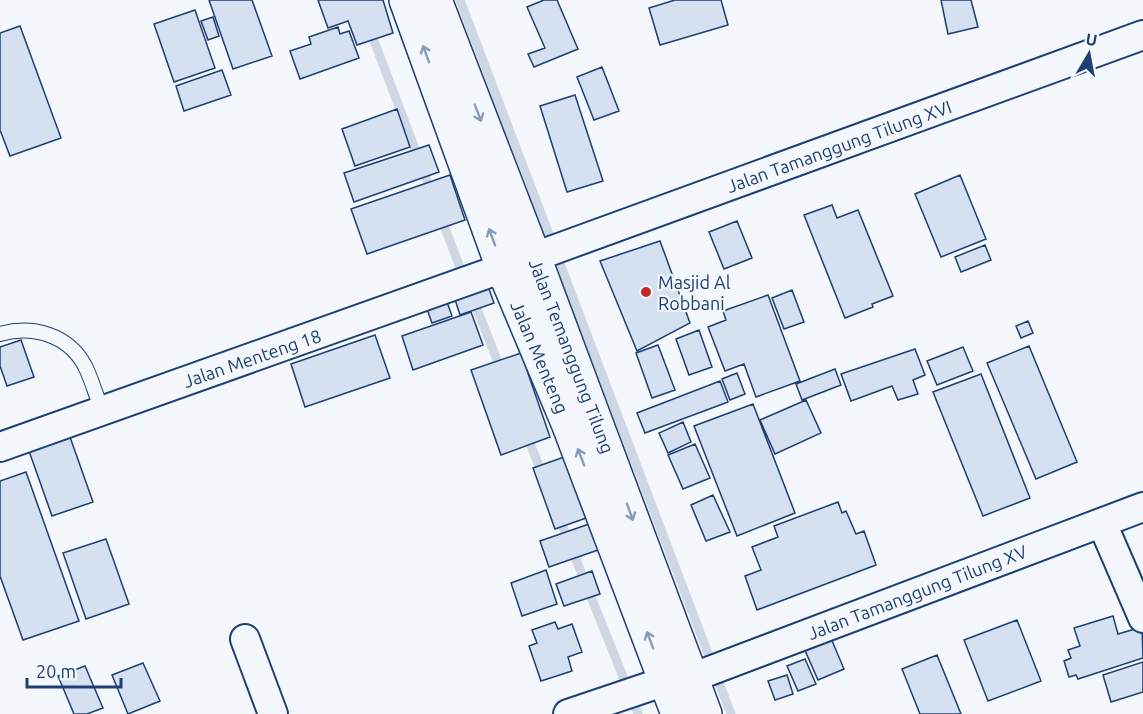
<svg xmlns="http://www.w3.org/2000/svg" width="1143" height="714" font-family="Ubuntu,sans-serif">
<rect width="100%" height="100%" fill="#f4f7fb"/>
<g fill="none" stroke-linecap="round" stroke-linejoin="round">
<!-- stream -->
<path stroke="#cfd7e4" stroke-width="9" d="M 460,0 L 731,714
M 370,30 L 432,194
M 440,215 L 464,278
M 473,299 L 501,370
M 526,433 L 543,476
M 559,517 L 638,714"/>
</g>
<!-- building -->
<path fill="#d5e0f0" stroke="#1d3f73" stroke-width="1.5" d="M 209,0 L 252,0 L 272,56 L 233,69 Z
M 318,0 L 383,0 L 393,33 L 357,45 L 348,21 L 328,28 Z
M 544,0 L 557,0 L 578,49 L 534,67 L 528,54 L 545,48 L 527,7 Z
M 675,0 L 721,0 L 728,25 L 660,45 L 649,8 Z
M 941,0 L 971,0 L 978,27 L 948,34 Z
M 195,10 L 215,68 L 174,82 L 154,24 Z
M 213,17 L 219,36 L 208,40 L 201,21 Z
M 20,26 L 61,138 L 10,156 L 0,130 L 0,33 Z
M 338,27 L 340,34 L 349,31 L 359,58 L 300,79 L 290,51 L 311,44 L 309,37 Z
M 602,67 L 619,111 L 594,120 L 577,77 Z
M 222,70 L 231,95 L 184,111 L 176,86 Z
M 575,95 L 603,181 L 567,192 L 540,106 Z
M 397,109 L 410,147 L 355,166 L 342,129 Z
M 429,145 L 439,172 L 354,202 L 344,173 Z
M 450,175 L 465,220 L 367,254 L 351,209 Z
M 960,175 L 986,239 L 941,257 L 915,194 Z
M 832,205 L 837,218 L 858,210 L 893,296 L 872,304 L 873,307 L 845,318 L 804,215 Z
M 737,221 L 752,258 L 724,269 L 709,232 Z
M 660,241 L 690,323 L 637,351 L 600,261 Z
M 985,245 L 991,260 L 961,272 L 955,257 Z
M 485,278 L 494,303 L 460,315 L 452,290 Z
M 792,290 L 804,322 L 784,329 L 772,298 Z
M 768,295 L 800,381 L 756,397 L 744,364 L 725,371 L 708,327 L 726,320 L 723,311 Z
M 447,302 L 452,316 L 432,323 L 427,309 Z
M 471,312 L 483,345 L 413,370 L 402,336 Z
M 1028,321 L 1033,333 L 1021,338 L 1016,326 Z
M 699,330 L 712,367 L 689,375 L 676,339 Z
M 375,335 L 390,378 L 305,407 L 291,364 Z
M 21,340 L 34,377 L 7,386 L 0,366 L 0,347 Z
M 658,345 L 675,390 L 652,398 L 636,353 Z
M 1029,346 L 1077,462 L 1036,479 L 987,363 Z
M 963,347 L 973,371 L 937,385 L 927,361 Z
M 915,349 L 925,375 L 913,380 L 918,394 L 898,400 L 892,386 L 851,401 L 841,374 Z
M 521,353 L 550,437 L 501,455 L 471,370 Z
M 835,369 L 841,385 L 802,400 L 796,384 Z
M 737,373 L 745,394 L 730,400 L 722,379 Z
M 981,374 L 1030,498 L 983,516 L 933,392 Z
M 720,381 L 728,402 L 645,433 L 637,413 Z
M 806,400 L 821,433 L 775,454 L 760,420 Z
M 753,404 L 795,513 L 737,536 L 694,426 Z
M 683,422 L 691,442 L 668,453 L 659,433 Z
M 70,437 L 93,502 L 52,516 L 29,451 Z
M 695,444 L 710,478 L 683,489 L 668,455 Z
M 567,456 L 589,517 L 555,529 L 533,468 Z
M 26,472 L 79,621 L 23,640 L 0,576 L 0,481 Z
M 713,495 L 730,532 L 706,541 L 691,505 Z
M 838,502 L 842,513 L 846,511 L 856,534 L 864,531 L 876,565 L 757,610 L 745,576 L 761,570 L 752,547 L 778,537 L 774,526 Z
M 592,523 L 601,549 L 549,567 L 540,541 Z
M 106,539 L 129,604 L 86,619 L 63,553 Z
M 546,570 L 557,604 L 522,616 L 511,583 Z
M 592,571 L 600,594 L 564,606 L 556,584 Z
M 1113,616 L 1118,634 L 1142,627 L 1143,658 L 1078,679 L 1076,675 L 1069,677 L 1064,661 L 1071,658 L 1068,650 L 1080,646 L 1074,628 Z
M 1017,620 L 1041,681 L 988,701 L 964,640 Z
M 555,622 L 558,629 L 572,624 L 582,652 L 568,657 L 572,671 L 541,681 L 529,646 L 537,643 L 532,630 Z
M 830,636 L 844,669 L 818,680 L 804,648 Z
M 937,655 L 961,714 L 920,714 L 902,669 Z
M 805,659 L 816,684 L 798,691 L 787,666 Z
M 1143,662 L 1143,692 L 1111,702 L 1103,675 Z
M 143,663 L 160,701 L 128,714 L 112,675 Z
M 85,666 L 103,708 L 87,714 L 74,714 L 58,676 Z
M 787,675 L 793,694 L 775,700 L 768,681 Z"/>
<g fill="none" stroke-linecap="round" stroke-linejoin="round">
<!-- service casing -->
<g stroke="#1d3f73" stroke-width="16">
<path id="service" d="M 0,334 C 32,325 68,334 85,366 C 92,380 96,396 102,410"/>
</g>
<!-- minor casing -->
<g stroke="#1d3f73" stroke-width="32">
<path id="minor" d="M 0,447 L 534,257 L 1143,35
M 1102,523 L 1143,618
M 245,639 L 273,714
M 691,678 L 1143,507
M 568,714 L 666,681"/>
</g>
<!-- tertiary casing -->
<g stroke="#1d3f73" stroke-width="36">
<path id="tertiary" d="M 406,0 L 503,268 L 568,423 L 678,714
M 435,0 L 534,257 L 705,714"/>
</g>
<!-- service -->
<use href="#service" stroke="#f4f7fb" stroke-width="14"/>
<!-- minor -->
<use href="#minor" stroke="#f4f7fb" stroke-width="28"/>
<!-- tertiary -->
<use href="#tertiary" stroke="#f4f7fb" stroke-width="33"/>
</g>
<!-- one-way arrows -->
<defs><path id="oneway-shaft" d="M-6 0H5M1.5-3L5.5 0L1.5 3" fill="none" stroke-width="1.6" stroke-linecap="round" stroke-linejoin="round" transform="scale(1.5)"/></defs>
<g stroke="#889bb7">
<use href="#oneway-shaft" transform="translate(426 54) rotate(-110)"/>
<use href="#oneway-shaft" transform="translate(478 113) rotate(69)"/>
<use href="#oneway-shaft" transform="translate(492 237) rotate(-110)"/>
<use href="#oneway-shaft" transform="translate(581 457) rotate(-111)"/>
<use href="#oneway-shaft" transform="translate(630 512) rotate(70)"/>
<use href="#oneway-shaft" transform="translate(650 640) rotate(-111)"/>
</g>
<!-- markers -->
<circle fill="#c62828" stroke="#f4f7fb" stroke-width="2" cx="646" cy="292" r="6"/>
<g text-anchor="middle" dominant-baseline="central" stroke-width="4.5" stroke-linejoin="round" paint-order="stroke">
<!-- street labels -->
<g font-size="18" fill="#1d3f73" stroke="#f4f7fb">
<text transform="translate(839 146) rotate(-20)">Jalan Tamanggung Tilung XVI</text>
<text transform="translate(572 356) rotate(69)">Jalan Temanggung Tilung</text>
<text transform="translate(540 357) rotate(67)">Jalan Menteng</text>
<text transform="translate(252 358) rotate(-19)">Jalan Menteng 18</text>
<text transform="translate(917 592) rotate(-21)">Jalan Tamanggung Tilung XV</text>
</g>
<!-- poi labels -->
<g font-size="18" fill="#1d3f73" stroke="#f4f7fb" text-anchor="start">
<text x="658" y="282">Masjid Al<tspan x="658" dy="21">Robbani</tspan></text>
</g>
</g>
<!-- north arrow -->
<g transform="translate(1089 54) rotate(10)" stroke="#f4f7fb" stroke-width="4.5" paint-order="stroke">
<path d="M0-4.5L10 22L0 15L-10 22Z" fill="#1d3f73"/>
<text y="-9" font-size="16" font-weight="bold" text-anchor="middle" fill="#1d3f73">U</text>
</g>
<!-- scale -->
<path d="M27 678v9h94v-9" fill="none" stroke="#1d3f73" stroke-width="3"/>
<text x="36" y="678" font-size="18" fill="#1d3f73" stroke="#f4f7fb" stroke-width="4.5" paint-order="stroke">20 m</text>
</svg>
